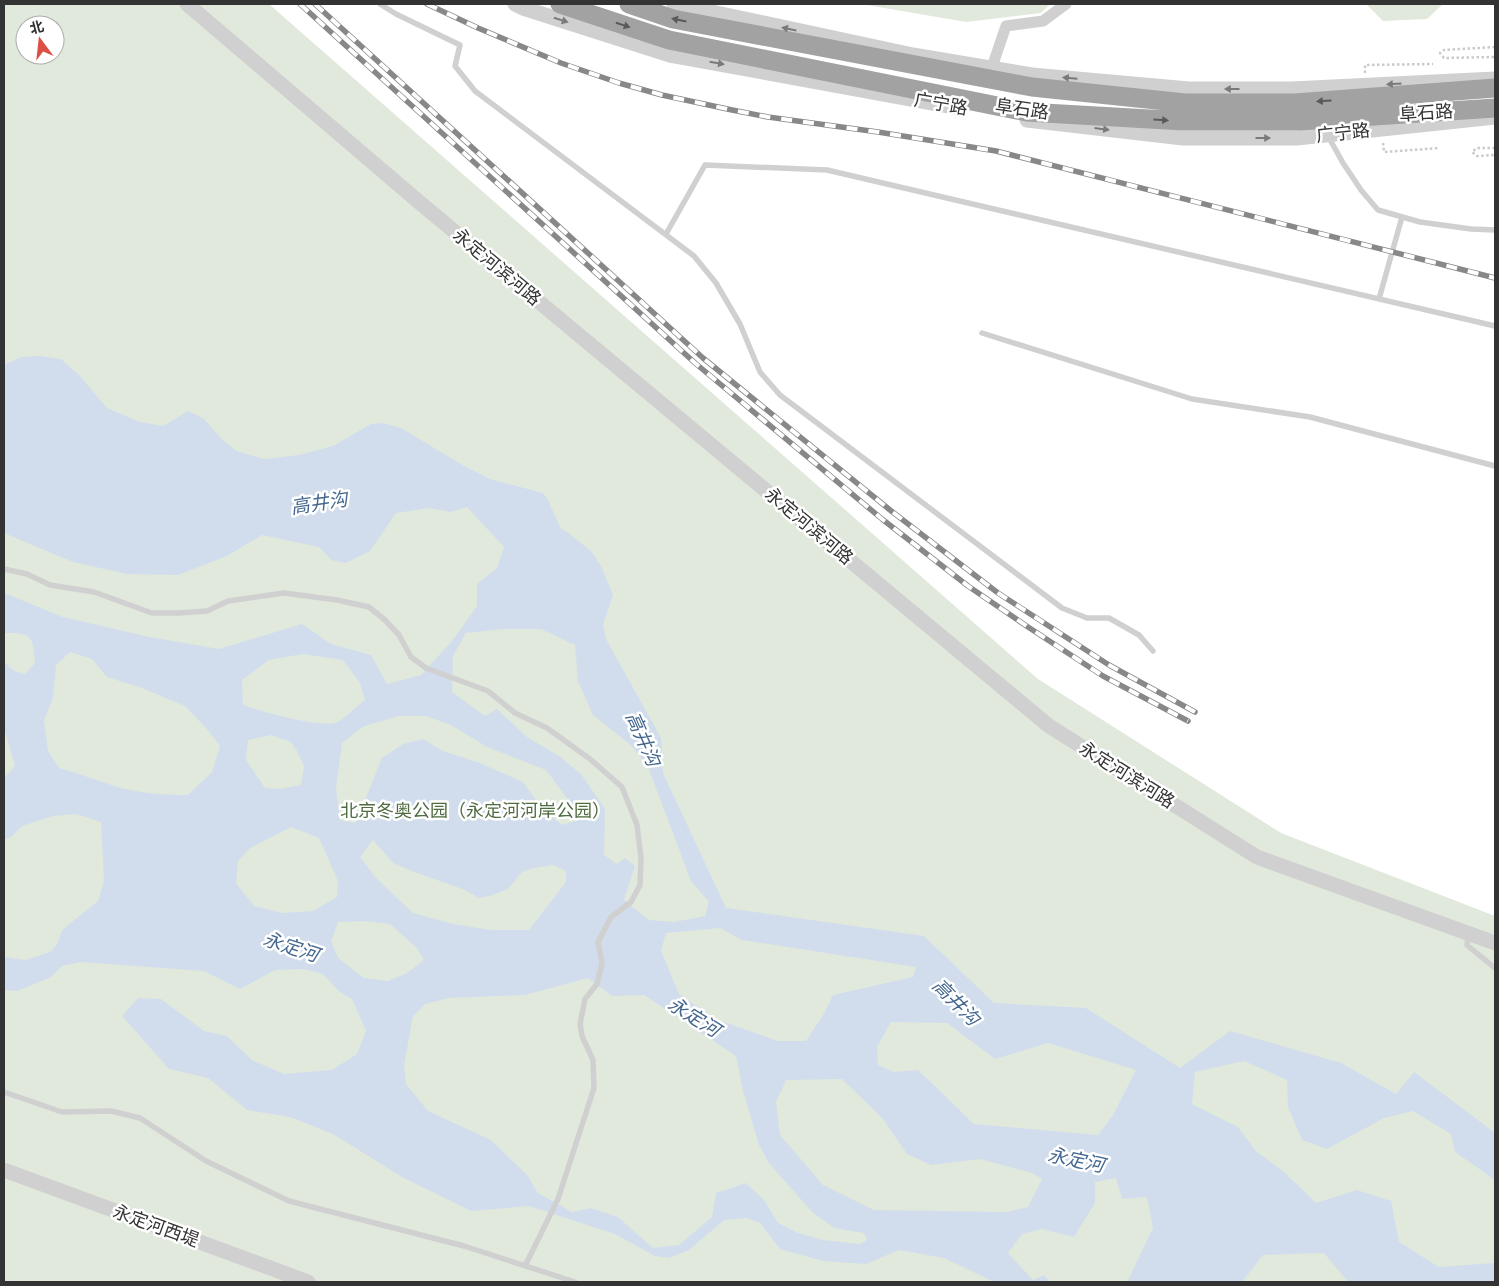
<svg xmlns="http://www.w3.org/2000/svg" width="1499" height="1286" font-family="'Fira Sans','Noto Sans SC',sans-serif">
<rect width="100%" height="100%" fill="#fff"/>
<!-- green -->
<path fill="#e1e9dd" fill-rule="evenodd" d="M 4,4 L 269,4 L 1038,679 L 1281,833 L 1495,916 L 1495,1282 L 4,1282 ZM 25,25 L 55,25 L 55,55 L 25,55 Z
M 861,4 L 1050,4 L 1041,13 L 966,22 Z
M 1366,4 L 1443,4 L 1427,19 L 1383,21 Z"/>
<!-- water -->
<path fill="#d1ddec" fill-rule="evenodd" d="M 39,356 L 61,359 L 80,376 L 107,408 L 140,422 L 163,426 L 188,411 L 203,418 L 222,439 L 237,451 L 264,459 L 299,455 L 333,446 L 371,424 L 383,423 L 401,428 L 464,466 L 494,481 L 533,512 L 567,532 L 591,551 L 601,566 L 613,595 L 603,625 L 606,639 L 661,738 L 663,773 L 726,908 L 924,936 L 994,1003 L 1086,1008 L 1180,1068 L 1230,1031 L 1341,1063 L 1396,1094 L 1414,1072 L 1495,1133 L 1495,1180 L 1455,1152 L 1451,1134 L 1413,1111 L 1384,1118 L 1327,1149 L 1302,1140 L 1288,1107 L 1287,1080 L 1244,1061 L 1195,1072 L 1192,1104 L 1238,1127 L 1256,1151 L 1284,1172 L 1316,1203 L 1357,1190 L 1391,1201 L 1399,1242 L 1439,1267 L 1493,1263 L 1495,1264 L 1495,1282 L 1348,1282 L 1324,1253 L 1263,1255 L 1242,1282 L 1127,1282 L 1153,1228 L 1147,1197 L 1122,1199 L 1116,1178 L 1095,1182 L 1095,1203 L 1074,1237 L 1042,1229 L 1022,1234 L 1008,1253 L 1033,1280 L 1044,1275 L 1050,1282 L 994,1282 L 944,1258 L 899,1250 L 866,1264 L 823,1261 L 780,1249 L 760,1223 L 747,1218 L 724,1220 L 689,1250 L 669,1258 L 655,1256 L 615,1234 L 529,1206 L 471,1211 L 402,1177 L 333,1134 L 290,1117 L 247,1110 L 208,1078 L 169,1069 L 122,1016 L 138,998 L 161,999 L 204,1031 L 227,1036 L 252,1060 L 284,1074 L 332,1070 L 357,1054 L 366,1031 L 352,999 L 340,992 L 323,974 L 303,969 L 275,970 L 240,989 L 204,971 L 81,962 L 62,966 L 51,977 L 17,991 L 4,990 L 4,957 L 26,960 L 52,951 L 58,942 L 62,930 L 98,901 L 104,881 L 101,822 L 76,814 L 53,816 L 22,826 L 11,837 L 4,840 L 4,778 L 15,766 L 4,728 L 4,662 L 14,671 L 25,674 L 35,663 C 33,635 32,633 4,633 L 4,593 L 63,617 L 149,637 L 219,649 L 302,624 L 331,644 L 371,655 L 387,684 L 421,675 L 452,641 L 477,606 L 477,584 L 497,568 L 504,547 L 467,507 L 451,512 L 429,508 L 396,513 L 370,551 L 346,563 L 331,560 L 319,547 L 262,535 L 227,556 L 178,575 L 127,574 L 73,562 L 4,533 L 4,365 L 21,357 ZM 504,629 L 541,629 L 575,645 L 578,681 L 593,715 L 632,746 L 648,767 L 691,881 L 709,902 L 705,916 L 674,922 L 649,920 L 624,900 L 635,866 L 625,858 L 617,864 L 604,855 L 605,809 L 581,774 L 559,756 L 527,737 L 497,709 L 485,716 L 452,692 L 453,656 L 466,633 ZM 70,652 L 92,659 L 107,677 L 142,688 L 185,706 L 206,728 L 220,746 L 212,772 L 188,795 C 163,795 138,793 114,786 C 96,780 78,773 59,768 L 48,751 L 44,720 L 53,698 L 56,665 ZM 303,654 L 343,660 L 360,683 L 365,700 C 358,705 344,719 337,722 C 321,729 261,711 243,705 L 242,680 L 269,660 ZM 399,716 L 426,716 L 451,725 L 487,747 L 546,770 L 575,809 L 578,820 L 562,825 L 543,810 L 523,782 L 480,763 L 443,751 L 423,739 L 403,744 L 382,758 L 363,805 L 363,817 L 354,823 L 340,820 L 336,788 L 342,743 L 364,726 ZM 271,735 L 291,742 L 297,751 L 304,766 L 301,785 L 280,789 L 265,788 L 246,760 L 248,740 ZM 291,827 L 319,838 L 338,881 L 337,897 L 313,911 L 282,913 L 254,906 L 236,883 L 238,861 L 250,848 ZM 373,840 L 393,863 L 412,871 L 465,890 L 479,898 L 490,896 L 508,889 L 522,872 L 534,868 L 553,865 L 566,871 L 566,882 L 529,930 L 491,930 L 453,924 L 413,913 L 376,878 L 360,857 ZM 364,921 L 390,924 L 417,948 L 424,960 L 407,973 L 388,981 L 364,978 L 338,958 L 331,941 L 338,922 ZM 720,928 L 742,940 L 916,967 L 913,977 L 833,995 L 823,1015 L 806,1041 L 778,1041 L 715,1019 L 679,994 L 661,951 L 666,933 ZM 588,978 L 612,996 L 644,995 L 736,1056 L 743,1091 L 759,1145 L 769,1163 L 812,1212 L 834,1228 L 864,1233 L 867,1240 L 860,1244 L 823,1240 L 798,1233 L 778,1223 L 764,1200 L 746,1183 L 716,1193 L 712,1217 L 679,1245 L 653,1248 L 618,1217 L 591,1208 L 572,1212 L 538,1193 L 527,1175 L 491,1140 L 428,1111 L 406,1084 L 404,1066 L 413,1016 L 425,1004 L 449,998 L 525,995 ZM 891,1022 L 947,1023 L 995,1059 L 1048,1043 L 1136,1070 L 1113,1115 L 1098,1135 L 974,1124 L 918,1070 L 894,1072 L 878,1065 L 877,1047 ZM 842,1079 L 883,1119 L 907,1154 L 931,1165 L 980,1159 L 1032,1173 L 1042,1179 L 1028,1207 L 1007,1212 L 874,1210 L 823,1185 L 780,1135 L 776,1102 L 786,1080 Z"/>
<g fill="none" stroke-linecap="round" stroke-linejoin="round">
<!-- river -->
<path stroke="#d1ddec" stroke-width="25" d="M 486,491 L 536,504 L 556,548"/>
<!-- path -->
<path stroke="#cacaca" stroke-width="2.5" stroke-dasharray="2.5 2.5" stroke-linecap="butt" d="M 1495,47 L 1444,50 L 1440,53 L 1444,58 L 1495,57
M 1365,73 L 1365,65 L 1433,64
M 1383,143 L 1384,152 L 1439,148
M 1495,148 L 1477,148 L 1472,152 L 1477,156 L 1495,155"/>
<!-- service -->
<path stroke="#d0d0d0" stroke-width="5.5" d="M 380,4 L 396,14 L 460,45 L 455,66 L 475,91 L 694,256 L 716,283 L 740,324 L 760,372 L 780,395 L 1062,608 L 1087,618 L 1109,618 L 1139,635 L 1153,651
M 1328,136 L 1343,163 L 1361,190 L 1378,210 L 1420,222 L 1471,229 L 1495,230
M 666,234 L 705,165 L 827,170 L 1495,326
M 1379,299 L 1402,217
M 982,333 L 1192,399 L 1310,417 L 1495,466
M 4,569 L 27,574 L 50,585 L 94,592 L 152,613 L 179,613 L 207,611 L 228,601 L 284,593 L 337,600 L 369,607 L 385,620 L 399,635 L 411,657 L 426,668 L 488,691 L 515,713 L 547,728 L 590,759 L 622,787 L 637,825 L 641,858 L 640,885 L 631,902 L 611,917 L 598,942 L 602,963 L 597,984 L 585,999 L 580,1024 L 582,1036 L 593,1060 L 594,1088 L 558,1199 L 525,1266
M 1468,936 L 1467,945 L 1495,968
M 4,1092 L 62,1112 L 111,1111 L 140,1118 L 206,1161 L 289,1201 L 464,1246 L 575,1282"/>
<!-- minor -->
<path stroke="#d0d0d0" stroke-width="11" d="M 992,67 L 1006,26 L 1043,21 L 1066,4"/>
<!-- tertiary -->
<path stroke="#d0d0d0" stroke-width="15" d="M 187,4 L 419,202 L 1049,726 L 1257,857 L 1495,943
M 515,4 L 523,8 L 670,55 L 960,108
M 674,4 L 913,55 L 1032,75 L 1189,89 L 1292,89 L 1495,79
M 1027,120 L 1183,138 L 1297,138 L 1495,117
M 4,1170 L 308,1282"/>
<!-- trunk -->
<path stroke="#a2a2a2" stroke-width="19" d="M 560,4 L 669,40 L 1027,112 L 1184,121 L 1299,121 L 1495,108
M 629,4 L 673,19 L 1032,87 L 1185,103 L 1295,103 L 1495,88"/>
<!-- rail casing -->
<g stroke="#888" stroke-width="5.5">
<path id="rail" d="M 300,4 L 695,363 L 882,519 L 968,586 L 1028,627 L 1103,676 L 1188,721
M 315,4 L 703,358 L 890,510 L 998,593 L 1109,665 L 1195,712
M 427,4 L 478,28 L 561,63 L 619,83 L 662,95 L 732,110 L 768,117 L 878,132 L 996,151 L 1495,278"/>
</g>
<!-- rail -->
<use href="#rail" stroke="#fff" stroke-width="4" stroke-dasharray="11" stroke-linecap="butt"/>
</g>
<!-- one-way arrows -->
<defs><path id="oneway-solid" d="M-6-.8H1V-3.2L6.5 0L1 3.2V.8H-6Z" transform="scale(1.25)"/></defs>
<g fill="#7a7a7a">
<use href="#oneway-solid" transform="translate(561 20) rotate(18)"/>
<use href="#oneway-solid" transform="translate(789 29) rotate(-168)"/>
<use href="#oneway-solid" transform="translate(717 63) rotate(10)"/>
<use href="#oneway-solid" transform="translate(1070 78) rotate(-175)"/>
<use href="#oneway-solid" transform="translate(1394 84) rotate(177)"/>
<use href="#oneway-solid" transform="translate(1232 89) rotate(-180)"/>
<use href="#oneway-solid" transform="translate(1102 129) rotate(7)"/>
<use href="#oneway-solid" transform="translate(1263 138)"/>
</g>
<g fill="#5a5a5a">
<use href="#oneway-solid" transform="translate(679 20) rotate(-168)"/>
<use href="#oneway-solid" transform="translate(623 25) rotate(18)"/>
<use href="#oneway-solid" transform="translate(1324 101) rotate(176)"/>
<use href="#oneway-solid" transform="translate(1161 120) rotate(3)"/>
</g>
<g text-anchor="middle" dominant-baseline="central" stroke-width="5" stroke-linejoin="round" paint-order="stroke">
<!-- street labels -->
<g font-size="18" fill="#333" stroke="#fff">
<text transform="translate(941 104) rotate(10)">广宁路</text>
<text transform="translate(1022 109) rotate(8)">阜石路</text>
<text transform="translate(1426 113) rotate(-4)">阜石路</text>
<text transform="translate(1343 133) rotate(-6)">广宁路</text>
<text transform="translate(497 267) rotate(40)">永定河滨河路</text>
<text transform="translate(809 526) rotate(40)">永定河滨河路</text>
<text transform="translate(1127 775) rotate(32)">永定河滨河路</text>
<text transform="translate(156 1226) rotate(20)">永定河西堤</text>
</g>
<!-- park labels -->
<g font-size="18" fill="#506c42" stroke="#fff">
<text x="475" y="811">北京冬奥公园（永定河河岸公园）</text>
</g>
<!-- water labels -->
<g font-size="19" font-style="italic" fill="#456890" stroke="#fff">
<text transform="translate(319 503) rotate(-9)">高井沟</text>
<text transform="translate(643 739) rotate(66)">高井沟</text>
<text transform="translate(291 947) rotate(18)">永定河</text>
<text transform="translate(956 1002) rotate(45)">高井沟</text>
<text transform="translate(694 1017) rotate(32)">永定河</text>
<text transform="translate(1076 1160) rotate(12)">永定河</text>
</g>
</g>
<!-- border -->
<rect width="1499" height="1286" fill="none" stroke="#333333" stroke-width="10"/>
<!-- north arrow -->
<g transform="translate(40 40) rotate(345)"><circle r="24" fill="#ffffff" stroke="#adadad"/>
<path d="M0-4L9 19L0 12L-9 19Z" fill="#da5045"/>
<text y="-8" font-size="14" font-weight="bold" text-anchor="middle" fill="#333333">北</text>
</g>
</svg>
